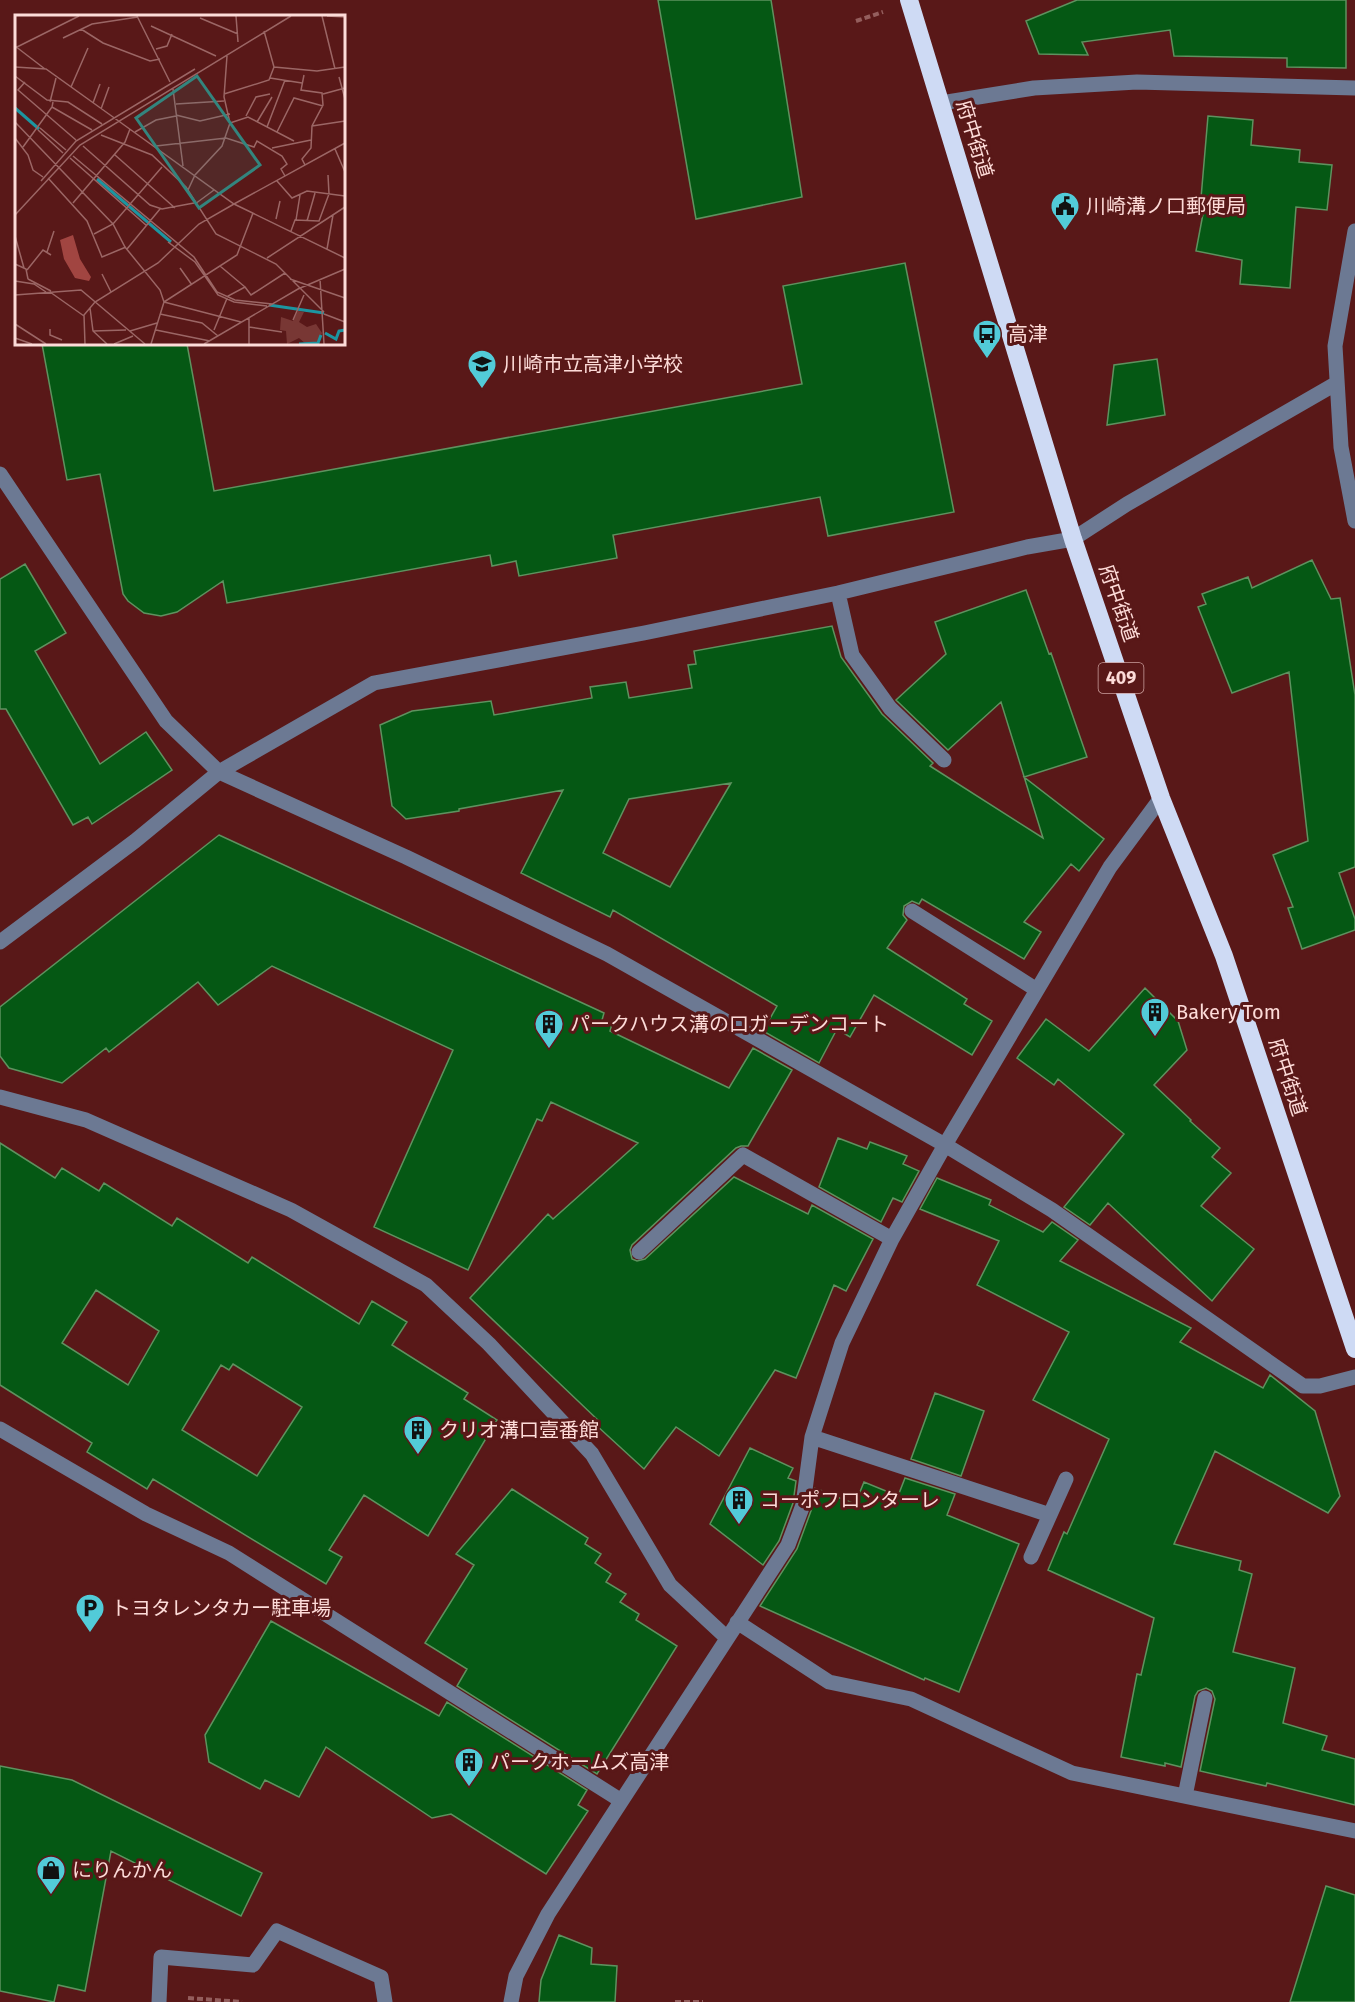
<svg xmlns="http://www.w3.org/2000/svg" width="1355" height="2002" font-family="'Fira Sans','Noto Sans JP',sans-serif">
<rect width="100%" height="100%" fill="#591818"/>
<!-- building -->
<path fill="#055814" stroke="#5e925f" stroke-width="1.5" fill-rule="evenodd" d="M 658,0 L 771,0 L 802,197 L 696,219 Z
M 1077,0 L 1346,0 L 1346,68 L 1287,67 L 1287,58 L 1174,56 L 1170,30 L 1082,42 L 1088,55 L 1039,54 L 1026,21 Z
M 1208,116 L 1253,120 L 1251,145 L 1300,150 L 1299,162 L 1332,165 L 1327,210 L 1296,207 L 1290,288 L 1240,284 L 1242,260 L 1196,251 L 1206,198 L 1201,198 Z
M 905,263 L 954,512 L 828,536 L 820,497 L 613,535 L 617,558 L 519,576 L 516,561 L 492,566 L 490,555 L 227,603 L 223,581 L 177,612 L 161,616 L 144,613 L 128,601 L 123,594 L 100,474 L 67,480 L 42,344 L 187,344 L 214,491 L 802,384 L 783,286 Z
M 1157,359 L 1165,415 L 1107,425 L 1114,365 Z
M 1312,560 L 1331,599 L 1340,598 L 1355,695 L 1355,867 L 1339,873 L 1355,919 L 1355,930 L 1302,949 L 1288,908 L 1293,907 L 1273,855 L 1308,841 L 1289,672 L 1232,693 L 1198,607 L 1206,604 L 1202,594 L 1248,577 L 1252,588 Z
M 25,564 L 66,633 L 35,651 L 100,764 L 146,732 L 172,770 L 92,824 L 88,817 L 73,825 L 6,709 L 0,709 L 0,579 Z
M 1026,590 L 1049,654 L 1051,653 L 1087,757 L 1024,777 L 1104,839 L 1079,871 L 1071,864 L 1024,922 L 1041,932 L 1024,959 L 922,899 L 919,904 L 912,901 L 904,906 L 903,915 L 907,920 L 887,948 L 967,999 L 964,1004 L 992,1021 L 972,1055 L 874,995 L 850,1037 L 837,1029 L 819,1063 L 763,1031 L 777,1006 L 613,910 L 610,917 L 521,873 L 563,790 L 459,809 L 459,811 L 406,819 L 392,806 L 380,725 L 412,711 L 491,701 L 494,715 L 592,698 L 590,687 L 626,682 L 629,698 L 692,688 L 688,665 L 696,664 L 694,651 L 832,626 L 841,657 L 882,714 L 933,763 L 930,766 L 1043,838 L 1001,702 L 948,750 L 896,700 L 946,654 L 935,622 ZM 731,783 L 670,887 L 603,853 L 629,799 Z
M 219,835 L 604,1013 L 602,1020 L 612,1024 L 610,1031 L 729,1088 L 753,1048 L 792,1070 L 748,1146 L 741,1146 L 736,1148 L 632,1245 L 630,1250 L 632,1259 L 637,1261 L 645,1259 L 734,1177 L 808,1214 L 812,1205 L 873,1239 L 846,1291 L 834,1285 L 796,1378 L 775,1370 L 719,1456 L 676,1427 L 644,1469 L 596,1425 L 599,1421 L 470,1298 L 548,1214 L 553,1219 L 638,1143 L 551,1102 L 542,1121 L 537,1119 L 468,1270 L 374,1227 L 453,1050 L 272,966 L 218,1005 L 198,982 L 109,1052 L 106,1048 L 62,1083 L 9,1068 L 0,1056 L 0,1007 Z
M 1145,988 L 1178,1021 L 1187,1050 L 1154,1085 L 1191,1120 L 1190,1121 L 1220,1148 L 1212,1157 L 1231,1173 L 1201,1206 L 1254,1249 L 1212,1301 L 1108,1203 L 1090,1225 L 1064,1207 L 1124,1134 L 1058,1079 L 1054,1085 L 1017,1058 L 1046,1019 L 1089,1051 Z
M 838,1138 L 867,1149 L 870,1142 L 907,1156 L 903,1164 L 919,1171 L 902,1202 L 893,1198 L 881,1222 L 819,1187 Z
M 0,1143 L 55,1178 L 62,1168 L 99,1191 L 104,1183 L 172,1226 L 177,1218 L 248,1263 L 252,1257 L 359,1324 L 372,1301 L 407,1322 L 392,1345 L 468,1393 L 464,1399 L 497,1420 L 428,1536 L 364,1495 L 329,1550 L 342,1557 L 326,1584 L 153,1479 L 147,1489 L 87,1452 L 92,1443 L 0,1385 ZM 96,1290 L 159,1331 L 128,1385 L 62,1343 ZM 233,1364 L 302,1407 L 257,1476 L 182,1430 L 221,1365 L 229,1370 Z
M 937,1178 L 991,1200 L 989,1205 L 1043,1232 L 1052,1222 L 1078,1240 L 1060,1261 L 1191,1328 L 1180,1342 L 1263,1388 L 1270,1375 L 1315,1411 L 1340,1496 L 1328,1513 L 1215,1451 L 1174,1544 L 1241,1561 L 1239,1570 L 1252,1574 L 1233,1652 L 1295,1668 L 1283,1723 L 1327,1736 L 1322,1750 L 1355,1759 L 1355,1805 L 1267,1783 L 1266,1786 L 1200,1771 L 1215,1699 L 1212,1691 L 1206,1688 L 1198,1691 L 1195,1696 L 1181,1767 L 1165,1763 L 1165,1766 L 1121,1757 L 1137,1674 L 1141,1675 L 1154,1618 L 1048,1570 L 1064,1532 L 1067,1534 L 1109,1439 L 1033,1400 L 1069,1332 L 977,1285 L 999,1241 L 920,1209 Z
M 935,1393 L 984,1411 L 961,1476 L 911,1459 Z
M 750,1448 L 793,1468 L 788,1478 L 796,1481 L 793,1503 L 779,1541 L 763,1565 L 710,1524 Z
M 905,1478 L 955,1494 L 947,1515 L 1019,1544 L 959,1692 L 925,1678 L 924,1680 L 760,1606 L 797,1549 L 812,1508 L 815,1488 L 855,1504 L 864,1482 L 898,1496 Z
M 512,1489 L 588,1538 L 585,1544 L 601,1554 L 595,1563 L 611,1574 L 606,1582 L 626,1594 L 620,1602 L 639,1614 L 636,1620 L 677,1646 L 597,1774 L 457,1686 L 467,1669 L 425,1643 L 474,1565 L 456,1554 Z
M 271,1621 L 439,1716 L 447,1702 L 587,1790 L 578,1805 L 588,1811 L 546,1874 L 451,1814 L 432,1818 L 326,1747 L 299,1797 L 265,1780 L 260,1789 L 209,1762 L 205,1735 Z
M 0,1766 L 72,1780 L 262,1873 L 241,1916 L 111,1851 L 85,1991 L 58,1985 L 54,2002 L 0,1991 Z
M 1326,1886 L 1355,1895 L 1355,2002 L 1290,2002 Z
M 559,1935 L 592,1948 L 591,1964 L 617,1966 L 615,2002 L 539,2002 L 541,1980 Z"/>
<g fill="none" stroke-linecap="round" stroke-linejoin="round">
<!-- path -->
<path stroke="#945e5d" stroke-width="4" stroke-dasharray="6 3" stroke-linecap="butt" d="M 856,21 L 883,12
M 188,1998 L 242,2002
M 675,2002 L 703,2002"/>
<!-- minor -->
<path stroke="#6c7993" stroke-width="15" d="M 941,103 L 1034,88 L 1137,82 L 1355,88
M 1355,231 L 1335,346 L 1341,447 L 1355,521
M 0,474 L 166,721 L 219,772 L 406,857 L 607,954 L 945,1145 L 1052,1210 L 1303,1386 L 1320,1386 L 1355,1377
M 838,593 L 852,655 L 890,708 L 944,760
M 912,911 L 1037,990
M 0,942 L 135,841 L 219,772 L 374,683 L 644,633 L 838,593 L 1027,547 L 1073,539 L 1127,504 L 1337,383
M 0,1097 L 86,1120 L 291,1210 L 426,1285 L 489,1344 L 592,1454 L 670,1585 L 727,1638
M 639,1252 L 743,1155 L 892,1239
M 0,1429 L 146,1514 L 229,1553 L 620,1800
M 812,1437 L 1050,1515
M 1031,1557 L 1066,1479
M 737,1622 L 829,1682 L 911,1699 L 1072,1773 L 1355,1831
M 1185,1796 L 1205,1698
M 159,2002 L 161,1957 L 253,1965 L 277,1931 L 381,1977 L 385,2002
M 511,2002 L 516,1976 L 548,1914 L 788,1545 L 803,1505 L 812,1437 L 842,1343 L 892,1239 L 945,1145 L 1110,867 L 1161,798"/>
<!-- highway -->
<path stroke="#cedaf4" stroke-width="18" d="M 909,0 L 1073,539 L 1161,798 L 1224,956 L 1355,1349"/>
</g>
<!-- icons -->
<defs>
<g id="civic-pin" transform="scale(1.5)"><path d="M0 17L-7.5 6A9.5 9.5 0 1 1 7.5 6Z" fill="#52cbd8" stroke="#591818"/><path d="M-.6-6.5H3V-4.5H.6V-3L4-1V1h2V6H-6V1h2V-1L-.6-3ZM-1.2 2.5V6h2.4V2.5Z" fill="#111"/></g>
<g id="bus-pin" transform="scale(1.5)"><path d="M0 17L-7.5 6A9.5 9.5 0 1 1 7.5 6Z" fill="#52cbd8" stroke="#591818"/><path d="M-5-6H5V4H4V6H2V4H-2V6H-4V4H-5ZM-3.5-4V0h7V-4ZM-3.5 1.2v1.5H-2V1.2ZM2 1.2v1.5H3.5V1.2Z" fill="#111"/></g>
<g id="school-pin" transform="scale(1.5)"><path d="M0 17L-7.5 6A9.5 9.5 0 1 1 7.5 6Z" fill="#52cbd8" stroke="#591818"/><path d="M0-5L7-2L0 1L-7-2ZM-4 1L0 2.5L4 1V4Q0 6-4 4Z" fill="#111"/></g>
<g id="building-pin" transform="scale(1.5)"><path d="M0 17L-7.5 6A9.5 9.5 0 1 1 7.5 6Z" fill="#52cbd8" stroke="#591818"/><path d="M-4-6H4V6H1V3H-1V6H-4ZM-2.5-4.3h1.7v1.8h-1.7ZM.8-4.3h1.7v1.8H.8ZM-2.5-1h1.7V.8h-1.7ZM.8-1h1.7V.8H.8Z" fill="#111"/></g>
<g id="parking-pin" transform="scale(1.5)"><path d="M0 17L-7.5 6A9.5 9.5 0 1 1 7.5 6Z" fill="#52cbd8" stroke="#591818"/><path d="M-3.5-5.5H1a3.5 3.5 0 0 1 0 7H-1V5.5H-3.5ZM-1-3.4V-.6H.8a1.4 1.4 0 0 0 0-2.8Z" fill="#111"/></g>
<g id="shop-pin" transform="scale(1.5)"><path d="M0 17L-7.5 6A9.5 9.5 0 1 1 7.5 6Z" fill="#52cbd8" stroke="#591818"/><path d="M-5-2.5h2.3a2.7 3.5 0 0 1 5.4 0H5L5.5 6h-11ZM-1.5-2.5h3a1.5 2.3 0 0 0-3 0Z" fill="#111"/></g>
</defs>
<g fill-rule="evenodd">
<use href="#civic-pin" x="1065" y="206"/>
<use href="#bus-pin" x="987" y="334"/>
<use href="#school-pin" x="482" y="364"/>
<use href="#building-pin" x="1155" y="1012"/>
<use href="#building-pin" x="549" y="1024"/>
<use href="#building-pin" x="418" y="1430"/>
<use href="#building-pin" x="739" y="1500"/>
<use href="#parking-pin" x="90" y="1608"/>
<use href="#building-pin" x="469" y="1762"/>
<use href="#shop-pin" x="51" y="1870"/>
</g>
<g text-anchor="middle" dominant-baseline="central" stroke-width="6" stroke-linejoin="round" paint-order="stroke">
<!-- shield labels -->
<rect fill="#591818" stroke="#cca09e" stroke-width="1.5" x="1098.5" y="663" width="45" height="30" rx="4.5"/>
<g font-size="18" font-weight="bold" fill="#fddbd8">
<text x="1121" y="678">409</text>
</g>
<!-- street labels -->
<g font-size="20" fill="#fddbd8" stroke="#591818">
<text transform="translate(975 139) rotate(73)">府中街道</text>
<text transform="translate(1119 603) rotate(71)">府中街道</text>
<text transform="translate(1288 1077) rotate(72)">府中街道</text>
</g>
<!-- poi labels -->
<g font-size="20" fill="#fddbd8" stroke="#591818" text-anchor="start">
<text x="1086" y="206">川崎溝ノ口郵便局</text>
<text x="1008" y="334">高津</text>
<text x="503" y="364">川崎市立高津小学校</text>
<text x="1176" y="1012">Bakery Tom</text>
<text x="570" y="1024">パークハウス溝の口ガーデンコート</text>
<text x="439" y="1430">クリオ溝口壹番館</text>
<text x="760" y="1500">コーポフロンターレ</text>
<text x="111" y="1608">トヨタレンタカー駐車場</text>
<text x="490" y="1762">パークホームズ高津</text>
<text x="72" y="1870">にりんかん</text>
</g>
</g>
<!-- overview -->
<g transform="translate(15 15)">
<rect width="330" height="330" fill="#591818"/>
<path d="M 283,296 L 289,297 L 284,307 L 292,312 L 301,309 L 307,318 L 303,329 L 291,329 L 284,323 L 272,329 L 271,316 L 265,315 L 266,302 L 278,306 Z" fill="#783734"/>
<path d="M 58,220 L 65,244 L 76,262 L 74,266 L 60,263 L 49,244 L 45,225 Z" fill="#a14541"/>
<path fill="none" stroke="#1c95a0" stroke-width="3" d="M 0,93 L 24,114M 82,164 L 156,227M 254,290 L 309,298M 310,318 L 321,324 L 324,316 L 330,315M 284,329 L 303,328 L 306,320"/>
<path fill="none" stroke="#9b6665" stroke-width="1.5" d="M 122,1 L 155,67M 221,1 L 223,27M 307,1 L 320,54M 312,1 L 330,2M 185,3 L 223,19M 136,11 L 201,41M 66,14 L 88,28 L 135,46 L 145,44M 48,23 L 77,9 L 123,2M 0,31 L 30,54M 0,33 L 64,1M 141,34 L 152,31 L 157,19M 0,52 L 31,54 L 98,102M 259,52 L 302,56 L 330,52M 289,60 L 286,75 L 307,78 L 308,90 L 297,111 L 296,133 L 287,144 L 290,150M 0,61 L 32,85 L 53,87 L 87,109M 324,62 L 330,84M 255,63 L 287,68M 10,67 L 3,75 L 61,125M 56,72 L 73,33M 158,74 L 168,151M 209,79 L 254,65 L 259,52 L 249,16M 308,79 L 330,73M 35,87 L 41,63M 38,87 L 37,92 L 77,115M 78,88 L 85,69M 161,89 L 209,86M 86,94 L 94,72M 161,100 L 185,106 L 215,99M 231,101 L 241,82 L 255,79M 98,102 L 219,189 L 330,243M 0,107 L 98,209 L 110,232 L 145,275 L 149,287 L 136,329M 242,107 L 257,82M 215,108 L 233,102 L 279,126M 297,111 L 330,106M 252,112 L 270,65M 25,113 L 51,135M 23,115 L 48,138M 120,117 L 141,105 L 161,101M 262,117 L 279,83 L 308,91M 86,120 L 137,140 L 171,172 L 201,219 L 261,249 L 309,297M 0,123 L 13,140 L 18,155 L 28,162M 68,131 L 135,190 L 147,194 L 179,188M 141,131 L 211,123 L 239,132 L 242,126 L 267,141 L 272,149 L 266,154 L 270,161M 8,132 L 37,92M 257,133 L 296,125M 320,134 L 330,157M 100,140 L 160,193M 58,141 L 179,242 L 202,277 L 220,285 L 257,289M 55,143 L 132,211M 33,163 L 72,206 L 87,242 L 111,232M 26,166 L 61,126 L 180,54M 262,166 L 277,183 L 292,176 L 330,181M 173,175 L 180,160 L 207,131 L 215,108 L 209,82 L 212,41M 58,188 L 110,127 L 115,114M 180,189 L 199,175M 219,189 L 330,128M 0,200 L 65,130 L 276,1M 261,204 L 265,186M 281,205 L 285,180M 292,206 L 300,178M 276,216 L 280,205 L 304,206 L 314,179 L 313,160M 79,219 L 98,209 L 147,152M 0,221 L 9,253M 153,227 L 180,247 L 203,280 L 219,287 L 252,291M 112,234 L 145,194M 312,234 L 318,200M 32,237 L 39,216M 252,243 L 330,192M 0,249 L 11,254 L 13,264M 205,251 L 230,272M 165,253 L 177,270M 12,255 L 28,235 L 36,240M 87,259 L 96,277M 13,264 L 36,276M 275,264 L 330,283M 305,264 L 309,329M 0,266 L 19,269 L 31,277M 35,277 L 69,301M 0,280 L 66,275 L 130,329M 149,287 L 222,240 L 238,198M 149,287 L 226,307M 75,293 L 78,316 L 92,329M 145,299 L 187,308 L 203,321M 309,299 L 330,307M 234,303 L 234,329M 278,305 L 289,280M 0,309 L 31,329M 234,312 L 267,317M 35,314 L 35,320 L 47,325M 141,315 L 195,326M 199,315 L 213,281 L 230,272 L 236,280 L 270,258M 78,316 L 111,315M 115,316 L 142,308M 0,323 L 17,329M 70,329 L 69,300 L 80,287 L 143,248 L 184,209 L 219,189M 99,329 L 118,321M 189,329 L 283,274 L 330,254"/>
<path fill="#33857e" fill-opacity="0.15" stroke="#33857e" stroke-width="3" d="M 182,61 L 245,150 L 184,193 L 121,103 Z"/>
<rect width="330" height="330" fill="none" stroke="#fddbd8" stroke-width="3"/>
</g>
</svg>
